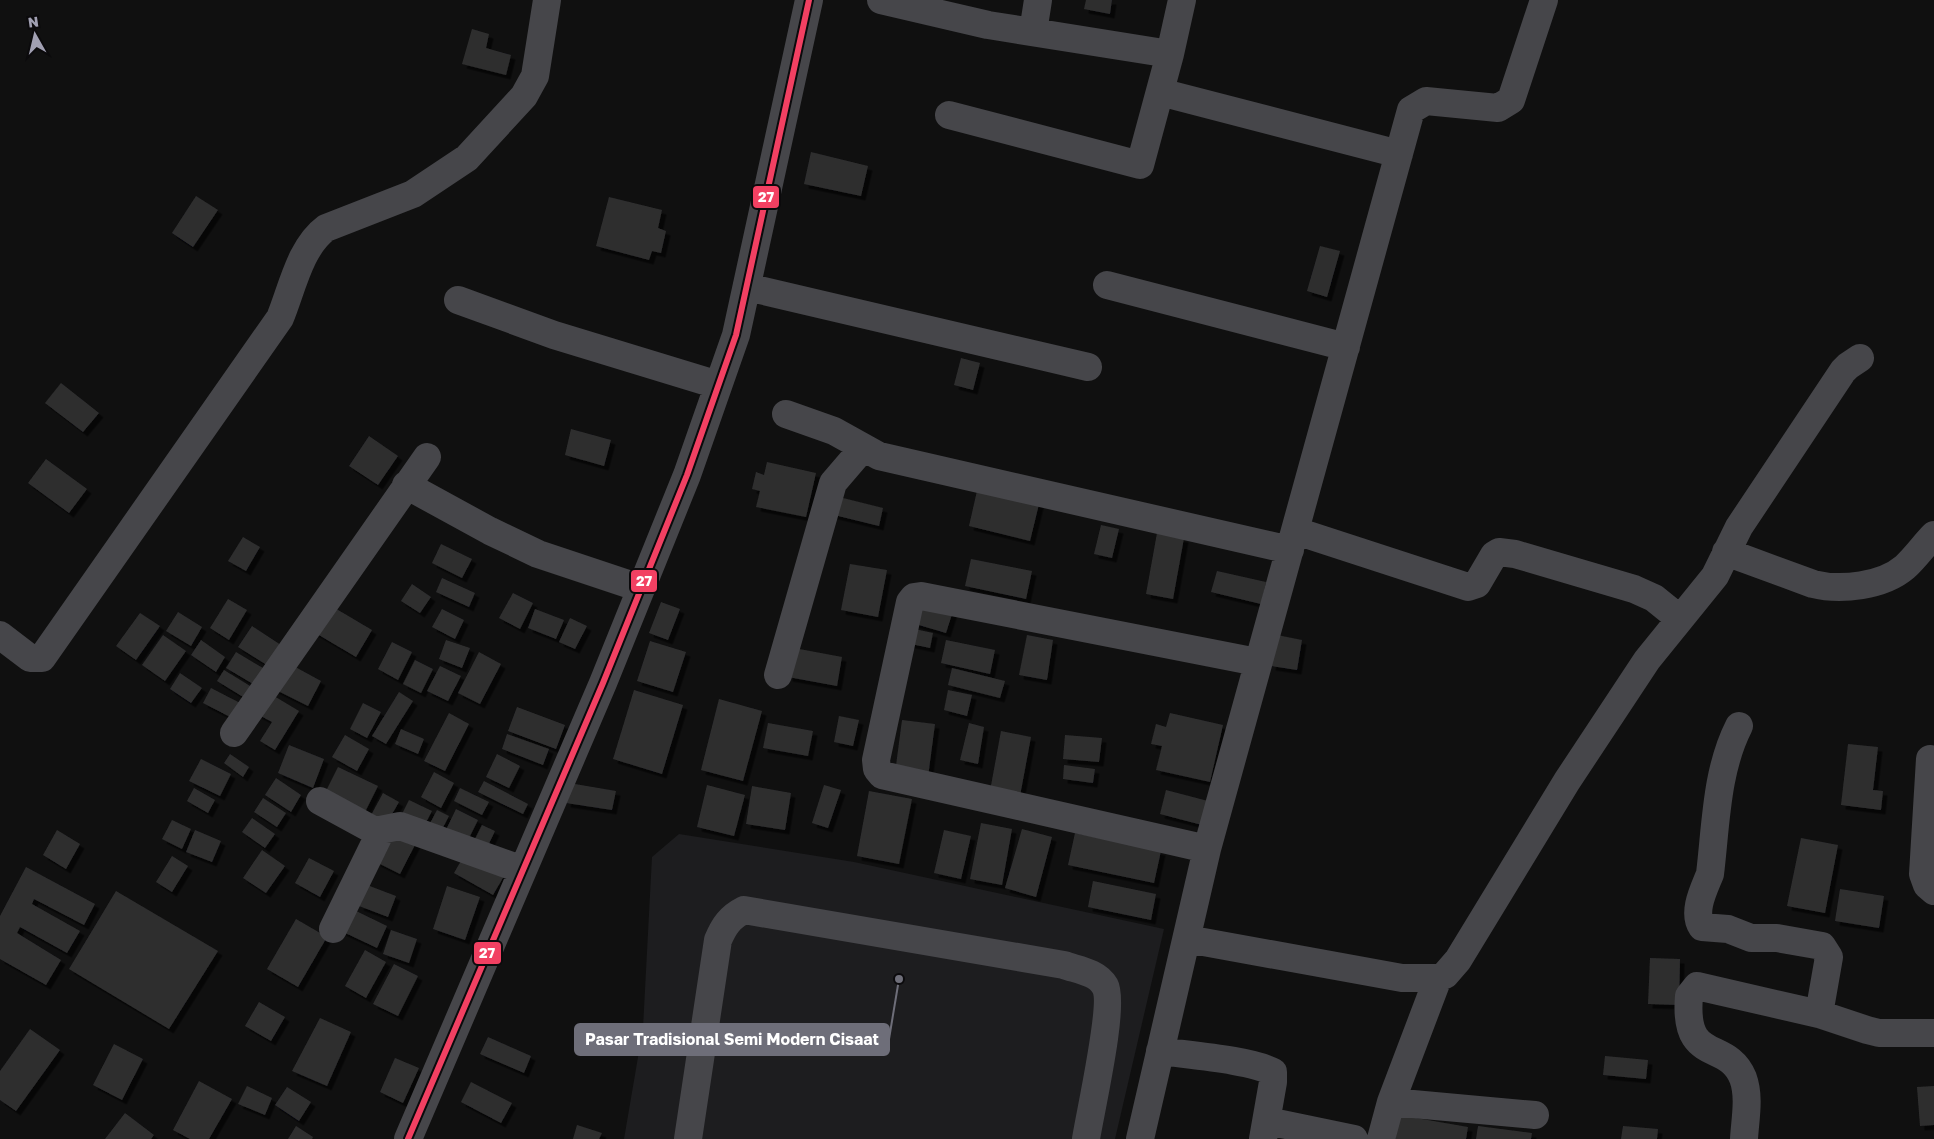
<svg xmlns="http://www.w3.org/2000/svg" width="1934" height="1139" font-family="'Golos Text',sans-serif">
<defs>
<filter id="shadow"><feDropShadow dx="4.5" dy="4.5" stdDeviation="0" flood-color="#0009"/></filter>
</defs>
<rect width="100%" height="100%" fill="#101010"/>
<!-- built -->
<path fill="#1d1d1f" d="M 679,834 L 854,862 L 1164,929 L 1115,1139 L 624,1139 L 643,1028 L 652,857 Z"/>
<!-- building -->
<path fill="#2e2e2f" filter="url(#shadow)" d="M 1086,0 L 1112,0 L 1110,14 L 1084,9 Z
M 472,29 L 489,34 L 486,48 L 511,55 L 506,75 L 462,64 Z
M 811,152 L 868,166 L 861,196 L 804,184 Z
M 196,196 L 218,210 L 193,247 L 172,233 Z
M 609,197 L 662,210 L 658,228 L 666,231 L 661,253 L 652,251 L 649,260 L 596,246 Z
M 1320,246 L 1340,251 L 1327,297 L 1307,291 Z
M 961,358 L 980,363 L 973,390 L 954,385 Z
M 61,383 L 99,413 L 83,432 L 45,403 Z
M 571,429 L 611,440 L 604,466 L 565,455 Z
M 369,436 L 398,456 L 378,485 L 349,466 Z
M 46,459 L 87,489 L 69,513 L 28,483 Z
M 767,462 L 816,473 L 806,517 L 756,507 L 760,491 L 752,489 L 756,472 L 764,475 Z
M 979,482 L 1041,496 L 1030,541 L 969,526 Z
M 835,496 L 883,508 L 879,526 L 830,514 Z
M 1101,525 L 1119,529 L 1112,558 L 1094,554 Z
M 1157,533 L 1184,538 L 1173,599 L 1146,594 Z
M 243,537 L 260,547 L 246,571 L 228,561 Z
M 441,544 L 472,559 L 462,578 L 432,563 Z
M 971,559 L 1032,571 L 1026,599 L 965,586 Z
M 850,564 L 887,570 L 878,617 L 841,610 Z
M 1217,571 L 1266,582 L 1261,604 L 1211,592 Z
M 442,578 L 475,593 L 469,607 L 436,592 Z
M 412,584 L 431,597 L 420,613 L 401,601 Z
M 513,593 L 533,603 L 520,629 L 499,618 Z
M 228,599 L 247,610 L 229,640 L 210,628 Z
M 919,601 L 953,611 L 946,633 L 912,623 Z
M 661,602 L 680,609 L 668,640 L 649,633 Z
M 328,604 L 372,630 L 356,657 L 312,631 Z
M 442,609 L 464,620 L 455,639 L 432,627 Z
M 535,609 L 564,620 L 556,639 L 528,628 Z
M 178,612 L 202,627 L 191,646 L 166,631 Z
M 140,613 L 160,626 L 136,660 L 116,646 Z
M 570,618 L 587,626 L 575,649 L 559,642 Z
M 252,626 L 284,647 L 270,667 L 238,647 Z
M 910,628 L 933,633 L 930,648 L 906,643 Z
M 163,635 L 186,651 L 165,681 L 142,665 Z
M 1027,635 L 1053,640 L 1047,680 L 1019,675 Z
M 1277,635 L 1302,640 L 1297,670 L 1271,666 Z
M 201,640 L 225,657 L 216,672 L 191,655 Z
M 446,640 L 470,648 L 462,668 L 439,659 Z
M 946,640 L 995,650 L 990,674 L 941,663 Z
M 650,641 L 686,652 L 673,692 L 637,681 Z
M 392,642 L 412,652 L 398,680 L 378,669 Z
M 794,648 L 842,657 L 837,686 L 788,677 Z
M 236,652 L 268,671 L 258,687 L 226,668 Z
M 479,652 L 501,664 L 480,704 L 458,693 Z
M 415,660 L 433,669 L 421,693 L 403,684 Z
M 288,663 L 321,681 L 308,706 L 274,689 Z
M 440,666 L 461,676 L 448,701 L 427,691 Z
M 952,668 L 1005,681 L 1000,698 L 948,685 Z
M 224,670 L 255,689 L 248,700 L 217,681 Z
M 180,673 L 202,688 L 191,703 L 170,689 Z
M 211,688 L 244,705 L 236,720 L 203,703 Z
M 634,690 L 683,705 L 662,774 L 613,759 Z
M 948,690 L 972,695 L 967,716 L 944,710 Z
M 399,692 L 413,701 L 386,744 L 372,736 Z
M 269,693 L 299,711 L 275,750 L 260,741 L 272,722 L 257,714 Z
M 719,699 L 762,711 L 743,781 L 701,770 Z
M 363,703 L 381,712 L 367,738 L 350,729 Z
M 517,707 L 565,725 L 556,749 L 508,731 Z
M 449,713 L 469,724 L 445,771 L 424,761 Z
M 1170,713 L 1223,725 L 1210,782 L 1156,770 L 1162,746 L 1151,744 L 1156,724 L 1166,727 Z
M 839,716 L 859,720 L 853,746 L 834,742 Z
M 902,720 L 935,724 L 928,777 L 895,773 Z
M 768,723 L 813,731 L 808,756 L 763,748 Z
M 969,723 L 984,727 L 978,764 L 960,760 Z
M 401,729 L 424,739 L 418,754 L 395,744 Z
M 1001,731 L 1031,737 L 1020,796 L 990,791 Z
M 507,734 L 549,749 L 543,765 L 502,749 Z
M 345,735 L 369,749 L 357,771 L 332,757 Z
M 1065,735 L 1102,738 L 1099,762 L 1063,759 Z
M 1848,744 L 1878,747 L 1873,790 L 1883,791 L 1881,810 L 1841,805 Z
M 289,745 L 324,759 L 313,788 L 278,773 Z
M 230,754 L 249,767 L 243,777 L 224,763 Z
M 497,754 L 520,766 L 509,788 L 486,777 Z
M 201,759 L 231,774 L 220,796 L 189,781 Z
M 1064,765 L 1095,769 L 1093,783 L 1063,779 Z
M 338,767 L 378,786 L 364,814 L 324,795 Z
M 434,772 L 454,783 L 441,808 L 421,797 Z
M 276,778 L 301,795 L 291,812 L 265,795 Z
M 484,781 L 528,804 L 523,814 L 478,792 Z
M 569,783 L 616,791 L 612,810 L 566,803 Z
M 707,785 L 745,795 L 734,836 L 697,827 Z
M 824,785 L 841,790 L 828,828 L 812,823 Z
M 752,786 L 791,793 L 785,830 L 746,824 Z
M 194,788 L 215,800 L 208,813 L 187,801 Z
M 460,788 L 489,802 L 482,815 L 454,801 Z
M 1166,790 L 1208,801 L 1202,825 L 1160,814 Z
M 869,791 L 912,799 L 899,864 L 857,856 Z
M 383,793 L 399,802 L 384,828 L 369,819 Z
M 263,798 L 286,813 L 277,827 L 254,812 Z
M 409,800 L 432,811 L 422,830 L 400,818 Z
M 456,809 L 478,820 L 465,846 L 443,836 Z
M 437,810 L 449,816 L 439,835 L 427,829 Z
M 252,818 L 275,834 L 265,848 L 242,832 Z
M 172,820 L 191,829 L 182,849 L 162,839 Z
M 981,823 L 1012,829 L 1002,885 L 970,879 Z
M 482,825 L 495,831 L 485,852 L 472,845 Z
M 1022,829 L 1052,837 L 1036,897 L 1005,888 Z
M 57,830 L 80,844 L 66,869 L 43,855 Z
M 195,830 L 221,841 L 212,862 L 186,852 Z
M 393,830 L 417,841 L 400,874 L 376,862 Z
M 944,830 L 971,836 L 961,879 L 934,873 Z
M 1075,833 L 1161,851 L 1154,883 L 1068,865 Z
M 1801,838 L 1838,845 L 1825,913 L 1787,906 Z
M 262,850 L 285,866 L 266,893 L 243,878 Z
M 465,854 L 504,876 L 493,895 L 454,873 Z
M 172,856 L 188,866 L 172,892 L 156,882 Z
M 309,858 L 334,871 L 320,897 L 295,883 Z
M 26,867 L 95,904 L 84,925 L 34,899 L 32,904 L 80,931 L 67,953 L 20,927 L 17,933 L 61,960 L 46,985 L 0,959 L 0,916 Z
M 1093,881 L 1156,894 L 1151,920 L 1088,907 Z
M 367,885 L 396,896 L 388,917 L 359,906 Z
M 447,886 L 480,897 L 465,940 L 433,929 Z
M 1840,889 L 1884,896 L 1879,928 L 1835,921 Z
M 116,891 L 218,951 L 169,1029 L 69,969 Z
M 352,909 L 387,926 L 377,948 L 341,931 Z
M 296,919 L 327,937 L 298,987 L 267,969 Z
M 391,930 L 417,939 L 409,963 L 383,954 Z
M 365,950 L 386,962 L 366,998 L 345,986 Z
M 1650,958 L 1680,959 L 1679,1005 L 1648,1004 Z
M 394,964 L 418,976 L 398,1016 L 373,1004 Z
M 259,1002 L 285,1017 L 271,1041 L 245,1026 Z
M 320,1018 L 351,1032 L 327,1086 L 292,1071 Z
M 30,1029 L 60,1050 L 16,1111 L 0,1100 L 0,1071 Z
M 488,1037 L 531,1056 L 524,1073 L 480,1054 Z
M 114,1044 L 143,1059 L 122,1100 L 93,1085 Z
M 1605,1056 L 1648,1060 L 1646,1079 L 1603,1075 Z
M 395,1058 L 419,1068 L 403,1103 L 380,1092 Z
M 199,1081 L 232,1099 L 209,1139 L 190,1139 L 173,1130 Z
M 471,1082 L 512,1103 L 501,1123 L 461,1102 Z
M 247,1086 L 272,1098 L 265,1115 L 238,1104 Z
M 1934,1086 L 1934,1125 L 1920,1126 L 1917,1087 Z
M 287,1087 L 311,1102 L 299,1121 L 275,1105 Z
M 125,1113 L 154,1135 L 151,1139 L 105,1139 Z
M 1399,1115 L 1468,1127 L 1466,1139 L 1395,1139 Z
M 577,1125 L 602,1133 L 599,1139 L 573,1139 Z
M 296,1126 L 313,1137 L 312,1139 L 288,1139 Z
M 1478,1126 L 1532,1133 L 1531,1139 L 1476,1139 Z
M 1623,1126 L 1658,1129 L 1657,1139 L 1621,1139 Z"/>
<g fill="none" stroke-linecap="round" stroke-linejoin="round">
<!-- minor -->
<path stroke="#46464a" stroke-width="28" d="M 881,0 L 988,25 L 1170,54
M 1033,32 L 1038,0
M 1160,92 L 1399,154
M 949,115 L 1140,165 L 1170,54 L 1182,0
M 1107,285 L 1346,347
M 747,287 L 1088,367
M 458,300 L 554,335 L 718,385
M 786,414 L 834,431 L 879,456 L 1290,550
M 406,485 L 490,531 L 538,554 L 640,588
M 1296,531 L 1468,587 L 1477,584 L 1494,555 L 1499,552 L 1515,554 L 1634,589 L 1654,598 L 1680,619
M 1726,552 L 1813,584 C 1841,591 1883,586 1905,567 C 1916,557 1924,545 1934,535
M 0,635 L 30,658 L 42,658 L 280,318 C 292,289 300,247 326,228 L 413,194 L 467,158 L 524,96 L 535,76 L 547,0
M 778,675 L 833,483 L 863,448
M 1739,726 C 1716,771 1716,825 1710,874 C 1704,889 1692,912 1702,927 L 1728,929 L 1751,938 L 1777,938 L 1822,946 L 1829,957 L 1819,1014
M 234,733 L 427,457
M 1930,759 L 1923,874 L 1927,885 L 1934,891
M 320,801 L 375,831 L 400,826 L 523,870
M 1207,849 L 882,775 L 877,769 L 876,760 L 910,602 L 914,597 L 921,596 L 1257,662
M 333,929 L 381,831
M 1187,939 L 1402,978 L 1438,978 L 1445,975 L 1458,960 L 1567,781 L 1647,660 L 1715,576 L 1739,527 L 1843,371 L 1848,366 L 1860,358
M 1160,1051 C 1187,1055 1252,1060 1273,1072 L 1273,1082 L 1263,1139
M 1391,1102 L 1438,978
M 1267,1121 L 1354,1139
M 408,1139 L 603,683 L 687,475 L 736,335 L 809,0
M 688,1139 L 718,940 C 724,926 730,917 744,910 L 1064,965 C 1078,970 1097,972 1105,986 C 1115,1004 1090,1113 1086,1139
M 1140,1139 L 1207,849 L 1411,110 L 1426,101 L 1498,108 L 1511,100 L 1544,0
M 1381,1139 L 1391,1102 L 1535,1115
M 1744,1139 C 1745,1120 1750,1097 1743,1078 C 1727,1038 1683,1066 1689,996 L 1697,986 L 1819,1014 L 1867,1030 L 1879,1033 L 1934,1033"/>
<!-- bus-1 casing -->
<g stroke="#0b0a0c" stroke-width="10">
<path id="bus-1" d="M 408,1139 L 603,683 L 687,475 L 736,335 L 809,0"/>
</g>
<!-- bus-1 -->
<use href="#bus-1" stroke="#f24062" stroke-width="6"/>
</g>
<!-- callouts -->
<path fill="none" stroke="#6e6e79" stroke-width="2" d="M899 979L889 1039"/>
<circle fill="#6e6e79" stroke="#0b0a0c" stroke-width="2" cx="899" cy="979" r="5"/>
<rect fill="#6e6e79" stroke="#6e6e79" stroke-width="2" x="575" y="1024" width="314" height="31" rx="5"/>
<g font-size="16" text-anchor="middle" font-weight="bold" fill="#fff">
<text x="732" y="1045">Pasar Tradisional Semi Modern Cisaat</text>
</g>
<g stroke="#0b0a0c" stroke-width="2">
<rect x="752" y="185" width="28" height="24" rx="5" fill="#f24062"/>
<rect x="630" y="569" width="28" height="24" rx="5" fill="#f24062"/>
<rect x="473" y="941" width="29" height="24" rx="5" fill="#f24062"/>
</g>
<g font-size="14" text-anchor="middle" font-weight="bold" fill="#fff">
<text x="766" y="202">27</text>
<text x="644" y="586">27</text>
<text x="487" y="958">27</text>
</g>
<!-- north arrow -->
<g transform="translate(35 35) rotate(352)" stroke="#0b0a0c" stroke-width="4" paint-order="stroke">
<path d="M0-4L9 19L0 12L-9 19Z" fill="#a1a0b2"/>
<text y="-8" font-size="14" font-weight="bold" text-anchor="middle" fill="#a1a0b2">N</text>
</g>
</svg>
